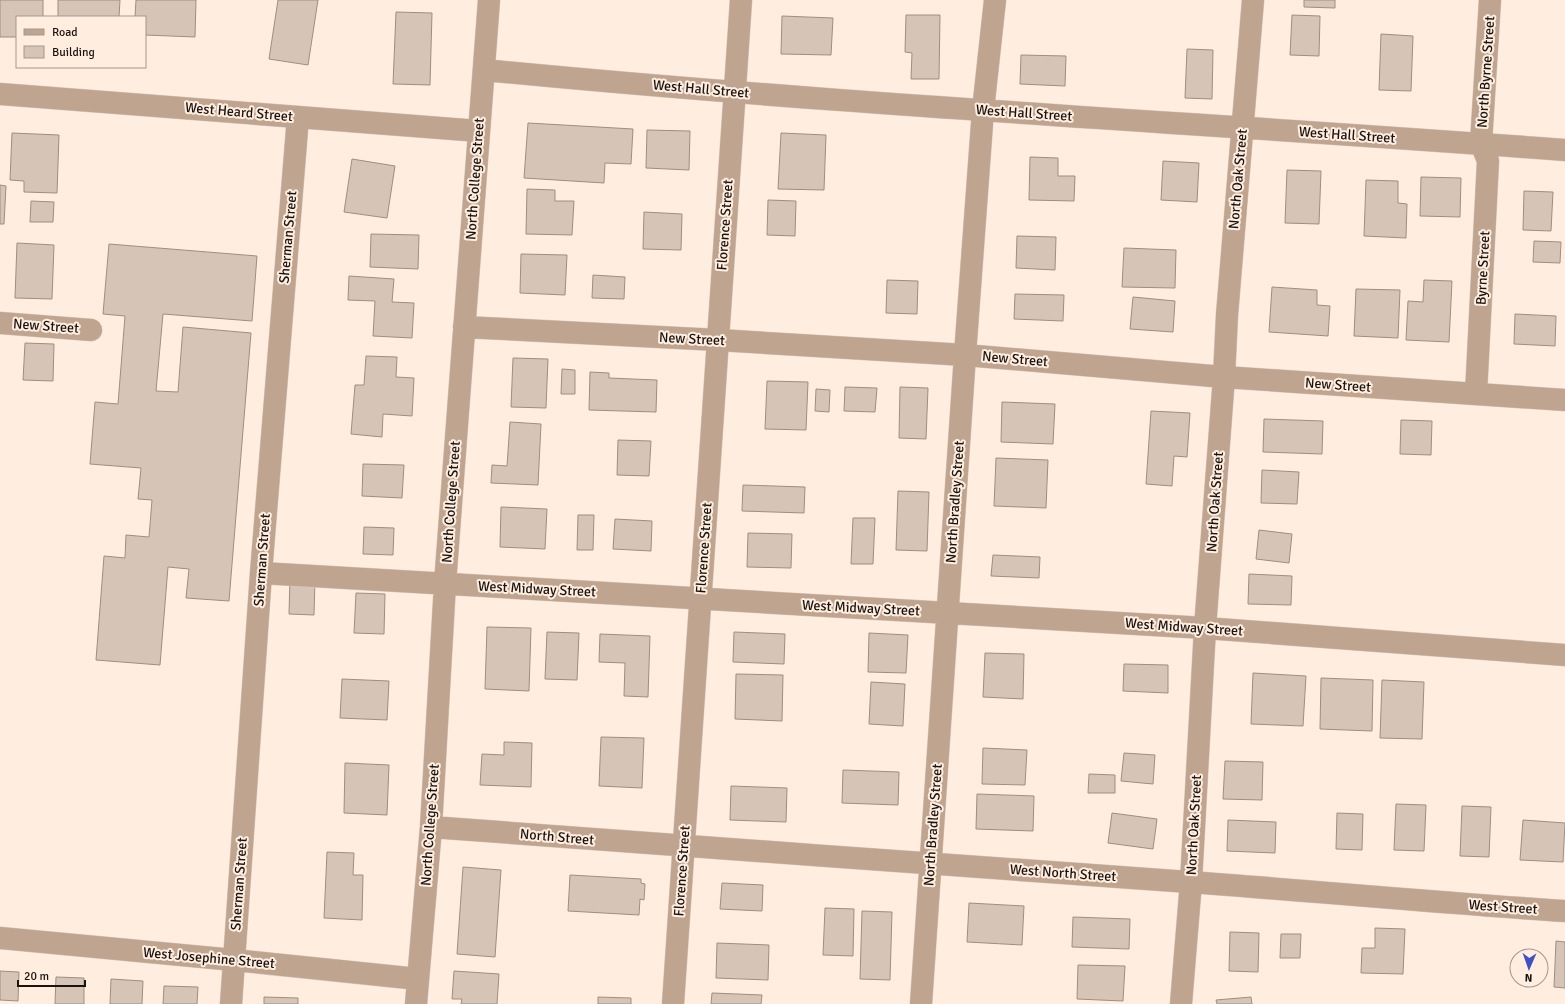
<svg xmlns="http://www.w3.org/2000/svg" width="1565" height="1004" font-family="Signika,sans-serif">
<rect width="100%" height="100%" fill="#ffeee0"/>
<!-- building -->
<path fill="#d6c5b7" stroke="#9e8e81" d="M 0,0 L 43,0 L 43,17 L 17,17 L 17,37 L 0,37 Z
M 58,0 L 120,0 L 119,17 L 58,17 Z
M 136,0 L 196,0 L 195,37 L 145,35 L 145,17 L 135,17 Z
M 278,0 L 318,0 L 308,65 L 269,59 Z
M 1304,0 L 1335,0 L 1335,8 L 1304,7 Z
M 396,12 L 432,13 L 430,85 L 393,84 Z
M 906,15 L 940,15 L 939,79 L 911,79 L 912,53 L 905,52 Z
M 1292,15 L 1320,16 L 1319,56 L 1290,55 Z
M 782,16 L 833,18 L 831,55 L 781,54 Z
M 1381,34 L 1413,36 L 1411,91 L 1379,90 Z
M 1187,49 L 1213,50 L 1212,99 L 1185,98 Z
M 1021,55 L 1066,56 L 1065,86 L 1020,84 Z
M 528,123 L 633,129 L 631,164 L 605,163 L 604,183 L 524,178 Z
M 647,130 L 690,131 L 689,170 L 646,168 Z
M 12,133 L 59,135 L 57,193 L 24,192 L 24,181 L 10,180 Z
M 781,133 L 826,135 L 824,190 L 778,189 Z
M 1030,157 L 1058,158 L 1058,176 L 1075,176 L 1074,201 L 1029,200 Z
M 352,159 L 395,166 L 387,218 L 344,212 Z
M 1163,161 L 1199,163 L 1197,202 L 1161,200 Z
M 1287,170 L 1321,171 L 1319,224 L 1285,223 Z
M 1421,177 L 1461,178 L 1460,217 L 1420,216 Z
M 1366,180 L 1398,181 L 1398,203 L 1407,204 L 1406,238 L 1364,236 Z
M 0,185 L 6,186 L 4,224 L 0,224 Z
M 527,189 L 555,190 L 555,201 L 574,201 L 572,235 L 526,234 Z
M 1524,191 L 1553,192 L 1551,231 L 1523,230 Z
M 768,200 L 796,201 L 795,236 L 767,235 Z
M 31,201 L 54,202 L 53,222 L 30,222 Z
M 644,212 L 682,214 L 681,250 L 643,249 Z
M 371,234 L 419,235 L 418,269 L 370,267 Z
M 1017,236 L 1056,237 L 1055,270 L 1016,268 Z
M 1534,241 L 1561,242 L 1560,263 L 1533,262 Z
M 17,243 L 54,245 L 52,299 L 15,298 Z
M 109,244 L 257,256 L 252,321 L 163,314 L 156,391 L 178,392 L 183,327 L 251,333 L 229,601 L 186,598 L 189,569 L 168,567 L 160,665 L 96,660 L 104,556 L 125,558 L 126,535 L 149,537 L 152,500 L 138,499 L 141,468 L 90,464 L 95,402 L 118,404 L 125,316 L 103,314 Z
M 1124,248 L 1176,250 L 1175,288 L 1122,287 Z
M 521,254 L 567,255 L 565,295 L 520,293 Z
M 593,275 L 625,277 L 624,299 L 592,298 Z
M 349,276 L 394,279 L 392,302 L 414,303 L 412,338 L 373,336 L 375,301 L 348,300 Z
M 887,280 L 918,281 L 917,314 L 886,313 Z
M 1424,280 L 1452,281 L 1449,342 L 1406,340 L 1408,301 L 1423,302 Z
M 1272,287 L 1317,290 L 1317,305 L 1330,306 L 1328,336 L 1269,332 Z
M 1356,289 L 1400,290 L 1398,338 L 1354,336 Z
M 1015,294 L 1064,295 L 1063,321 L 1014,319 Z
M 1133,297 L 1175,301 L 1173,332 L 1130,329 Z
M 1515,314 L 1556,316 L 1555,346 L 1514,344 Z
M 25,343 L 54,344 L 53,381 L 23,380 Z
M 366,356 L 397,357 L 396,377 L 414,378 L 412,416 L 383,414 L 382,437 L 351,434 L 355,385 L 364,385 Z
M 513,358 L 548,359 L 546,408 L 511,407 Z
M 562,369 L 575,370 L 575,394 L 561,394 Z
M 590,372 L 609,373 L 609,378 L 657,380 L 656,412 L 589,410 Z
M 767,381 L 808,382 L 806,430 L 765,429 Z
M 845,387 L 877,388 L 875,412 L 844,411 Z
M 900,387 L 928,388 L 926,439 L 899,438 Z
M 816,389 L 830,390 L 829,412 L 815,411 Z
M 1002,402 L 1055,404 L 1053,444 L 1001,442 Z
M 1151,411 L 1190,413 L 1187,457 L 1174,456 L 1172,486 L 1146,484 Z
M 1264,419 L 1323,421 L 1322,454 L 1263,452 Z
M 1401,420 L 1432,421 L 1431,455 L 1400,454 Z
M 510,422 L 541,424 L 538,485 L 491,483 L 492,465 L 507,466 Z
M 618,440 L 651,441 L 649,476 L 617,475 Z
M 996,458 L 1048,460 L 1046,508 L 994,506 Z
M 363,464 L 404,465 L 402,498 L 362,496 Z
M 1262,470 L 1299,472 L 1297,504 L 1261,503 Z
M 743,485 L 805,487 L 804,513 L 742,511 Z
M 898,491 L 929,492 L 927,551 L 896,550 Z
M 501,507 L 547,509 L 545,549 L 500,547 Z
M 578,515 L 594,515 L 593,550 L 577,550 Z
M 853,518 L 875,518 L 873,564 L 851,564 Z
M 615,519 L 652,521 L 651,551 L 613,549 Z
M 364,527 L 394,528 L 393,555 L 363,554 Z
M 1259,530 L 1292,534 L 1289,563 L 1256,559 Z
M 748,533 L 792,534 L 791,568 L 747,567 Z
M 993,555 L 1040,557 L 1039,578 L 991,576 Z
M 1249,574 L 1292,576 L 1291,605 L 1248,604 Z
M 290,578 L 315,579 L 314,615 L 289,614 Z
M 356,593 L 385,594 L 384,634 L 354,633 Z
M 487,627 L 531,628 L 529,691 L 485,689 Z
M 547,632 L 579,633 L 577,680 L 545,679 Z
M 734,632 L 785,634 L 784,664 L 733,662 Z
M 869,633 L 908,635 L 906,673 L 868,672 Z
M 600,634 L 650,636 L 648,697 L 624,696 L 625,663 L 599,662 Z
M 985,653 L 1024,654 L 1023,699 L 983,697 Z
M 1124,664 L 1168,665 L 1168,693 L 1123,691 Z
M 1253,673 L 1306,676 L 1303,726 L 1251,724 Z
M 736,674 L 783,675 L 782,721 L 735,719 Z
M 1321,678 L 1373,680 L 1372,731 L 1320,729 Z
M 342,679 L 389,681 L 387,720 L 340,718 Z
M 1382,680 L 1424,682 L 1422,739 L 1380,738 Z
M 871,682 L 905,684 L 903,726 L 869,724 Z
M 601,737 L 644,738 L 642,788 L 599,786 Z
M 504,742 L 532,743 L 531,787 L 480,785 L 482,754 L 504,755 Z
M 983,748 L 1027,750 L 1025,785 L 982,784 Z
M 1124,753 L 1155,755 L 1153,784 L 1121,781 Z
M 1225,761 L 1263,762 L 1262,800 L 1223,799 Z
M 345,763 L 389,765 L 387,815 L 344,813 Z
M 843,770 L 899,772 L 898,805 L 842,803 Z
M 1089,774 L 1115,775 L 1115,793 L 1088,793 Z
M 731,786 L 787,788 L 786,822 L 730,820 Z
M 977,794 L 1034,796 L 1033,831 L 976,829 Z
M 1396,804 L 1426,805 L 1424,851 L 1394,850 Z
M 1462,806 L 1491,807 L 1489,857 L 1460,856 Z
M 1112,813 L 1157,819 L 1153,849 L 1108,843 Z
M 1337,813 L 1363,814 L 1362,850 L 1336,849 Z
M 1228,820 L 1276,822 L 1275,853 L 1227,851 Z
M 1523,820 L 1565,823 L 1563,862 L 1520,860 Z
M 327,852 L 354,853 L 353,875 L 363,875 L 362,920 L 324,918 Z
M 463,867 L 501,870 L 495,957 L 457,954 Z
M 570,875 L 641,879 L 641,883 L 645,884 L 644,900 L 640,899 L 639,915 L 568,911 Z
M 722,883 L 763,885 L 762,911 L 720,909 Z
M 969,903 L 1024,906 L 1022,945 L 967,942 Z
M 825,908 L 854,909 L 853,956 L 823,955 Z
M 862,911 L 892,912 L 890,980 L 860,979 Z
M 1073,917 L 1130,919 L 1129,949 L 1072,947 Z
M 1375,928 L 1405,929 L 1403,974 L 1361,973 L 1362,948 L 1375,948 Z
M 1230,932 L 1259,933 L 1258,972 L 1229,971 Z
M 1281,934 L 1301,934 L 1300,958 L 1280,958 Z
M 1556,941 L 1565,942 L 1565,988 L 1554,987 Z
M 717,943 L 769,945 L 768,980 L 716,978 Z
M 1078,965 L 1125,966 L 1123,1001 L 1077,999 Z
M 0,971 L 19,972 L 18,1001 L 0,1000 Z
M 454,971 L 499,974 L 497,1004 L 461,1004 L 462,999 L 452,999 Z
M 56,977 L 84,978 L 84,1004 L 55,1004 Z
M 111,979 L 143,981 L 142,1004 L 110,1004 Z
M 164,986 L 198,987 L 197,1004 L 163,1004 Z
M 712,993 L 762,995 L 761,1004 L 711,1004 Z
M 264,997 L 298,998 L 298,1004 L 264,1004 Z
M 598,997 L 631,998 L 631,1004 L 598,1004 Z
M 1251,997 L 1252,1004 L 1217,1004 L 1216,1000 Z"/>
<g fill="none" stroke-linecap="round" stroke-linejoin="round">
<!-- street casing -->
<g stroke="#dacbbf" stroke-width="23">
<path id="street" d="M 484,70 C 843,105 1204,123 1565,150
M 0,94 L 479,131
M 0,323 L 91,330
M 464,327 L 718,340 L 965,355 L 1224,377 L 1565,400
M 1476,394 L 1488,161 L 1481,143 L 1490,0
M 261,573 L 1205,628 L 1565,655
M 431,827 C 684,847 936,863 1189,882 C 1314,891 1440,903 1565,911
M 0,938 L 234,960 L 418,979
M 231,1004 L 261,573 L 298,117
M 416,1004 L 431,827 L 445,584 L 489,0
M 673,1004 L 741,0
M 921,1004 L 965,355 L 983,110 L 995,0
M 1181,1004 L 1191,882 L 1205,628 L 1224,377 L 1227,315 L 1253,0"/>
</g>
<!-- street -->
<use href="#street" stroke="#bfa590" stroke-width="22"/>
</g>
<g text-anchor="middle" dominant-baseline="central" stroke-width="4" stroke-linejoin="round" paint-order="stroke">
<!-- street labels -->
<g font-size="14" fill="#1a1410" stroke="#ffeee0">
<text transform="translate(1486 72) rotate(-86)">North Byrne Street</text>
<text transform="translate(701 89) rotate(5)">West Hall Street</text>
<text transform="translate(239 112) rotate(5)">West Heard Street</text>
<text transform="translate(1024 113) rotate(4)">West Hall Street</text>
<text transform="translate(1347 135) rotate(4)">West Hall Street</text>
<text transform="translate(475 179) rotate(-86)">North College Street</text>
<text transform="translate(1238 179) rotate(-85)">North Oak Street</text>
<text transform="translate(725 225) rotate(-86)">Florence Street</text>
<text transform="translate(288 237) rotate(-85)">Sherman Street</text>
<text transform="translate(1483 268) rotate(-87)">Byrne Street</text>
<text transform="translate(46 326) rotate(4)">New Street</text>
<text transform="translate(692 339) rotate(3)">New Street</text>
<text transform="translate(1015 359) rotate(5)">New Street</text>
<text transform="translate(1338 385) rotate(4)">New Street</text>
<text transform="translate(451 502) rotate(-86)">North College Street</text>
<text transform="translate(955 502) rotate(-86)">North Bradley Street</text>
<text transform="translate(1215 502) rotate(-86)">North Oak Street</text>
<text transform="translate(704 548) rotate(-86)">Florence Street</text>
<text transform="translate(262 560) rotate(-86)">Sherman Street</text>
<text transform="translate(537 589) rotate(3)">West Midway Street</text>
<text transform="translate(861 608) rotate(3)">West Midway Street</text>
<text transform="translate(1184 627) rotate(4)">West Midway Street</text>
<text transform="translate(430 825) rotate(-86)">North College Street</text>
<text transform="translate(933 825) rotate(-86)">North Bradley Street</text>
<text transform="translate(1194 825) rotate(-87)">North Oak Street</text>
<text transform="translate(557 837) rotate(5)">North Street</text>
<text transform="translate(682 871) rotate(-86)">Florence Street</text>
<text transform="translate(1063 873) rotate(4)">West North Street</text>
<text transform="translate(239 884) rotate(-86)">Sherman Street</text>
<text transform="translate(1503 907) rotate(4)">West Street</text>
<text transform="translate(209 958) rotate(5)">West Josephine Street</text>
</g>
</g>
<!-- legend -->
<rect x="16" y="16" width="130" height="52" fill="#ffeee0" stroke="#a3978d"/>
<rect x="24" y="29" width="20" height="6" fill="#bfa590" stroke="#a3978d"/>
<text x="52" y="36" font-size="12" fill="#1a1410">Road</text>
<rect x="24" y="46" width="20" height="12" fill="#d6c5b7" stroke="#a3978d"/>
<text x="52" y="56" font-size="12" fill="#1a1410">Building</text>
<!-- north arrow -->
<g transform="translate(1529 968) rotate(182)"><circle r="19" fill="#ffeee0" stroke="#a3978d"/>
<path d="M0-3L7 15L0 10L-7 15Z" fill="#3f50c4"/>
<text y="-6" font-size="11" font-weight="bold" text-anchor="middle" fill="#1a1410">N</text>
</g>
<!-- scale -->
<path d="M18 980v6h67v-6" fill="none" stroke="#1a1410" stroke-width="2"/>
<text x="24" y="980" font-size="12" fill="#1a1410" stroke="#ffeee0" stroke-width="3" paint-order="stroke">20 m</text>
</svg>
